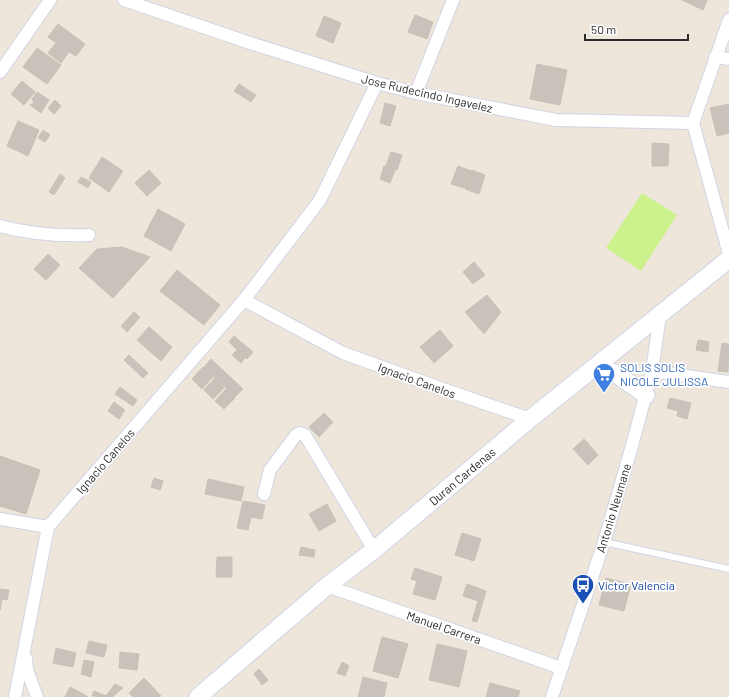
<svg xmlns="http://www.w3.org/2000/svg" width="729" height="697" font-family="Barlow,sans-serif">
<rect width="100%" height="100%" fill="#eee5db"/>
<!-- pitch -->
<path fill="#ccf28d" d="M 642,193 L 677,215 L 641,271 L 606,248 Z"/>
<!-- building -->
<path fill="#c9c2bb" stroke="#cac1b5" d="M 682,0 L 707,0 L 703,10 Z
M 415,15 L 433,22 L 427,39 L 408,32 Z
M 324,16 L 341,23 L 333,43 L 316,36 Z
M 58,24 L 85,44 L 76,56 L 69,52 L 61,63 L 48,53 L 56,43 L 48,37 Z
M 37,48 L 61,65 L 47,84 L 23,67 Z
M 537,64 L 567,70 L 560,105 L 530,99 Z
M 22,81 L 35,92 L 24,105 L 11,94 Z
M 239,84 L 256,95 L 251,102 L 234,91 Z
M 37,92 L 49,100 L 41,113 L 30,105 L 34,103 L 32,99 Z
M 55,100 L 61,106 L 54,114 L 48,108 Z
M 385,103 L 396,106 L 390,126 L 380,123 Z
M 729,104 L 729,133 L 717,136 L 710,108 Z
M 18,121 L 39,130 L 28,156 L 7,146 Z
M 43,130 L 50,135 L 45,142 L 38,138 Z
M 652,143 L 669,144 L 668,166 L 652,166 Z
M 391,152 L 402,155 L 397,170 L 386,166 Z
M 102,157 L 123,171 L 109,192 L 89,178 Z
M 384,166 L 395,170 L 390,183 L 380,179 Z
M 458,166 L 471,171 L 464,188 L 451,184 Z
M 149,170 L 161,183 L 147,196 L 135,183 Z
M 472,170 L 485,175 L 479,194 L 465,189 Z
M 60,174 L 65,178 L 54,195 L 49,192 Z
M 81,177 L 91,182 L 88,188 L 78,182 Z
M 158,209 L 185,224 L 171,251 L 144,236 Z
M 122,247 L 150,257 L 113,298 L 79,268 L 97,249 Z
M 48,254 L 60,265 L 46,280 L 34,269 Z
M 474,262 L 485,275 L 473,284 L 463,272 Z
M 177,270 L 220,305 L 204,325 L 160,291 Z
M 487,295 L 501,312 L 484,334 L 465,312 Z
M 134,312 L 140,317 L 127,332 L 121,326 Z
M 149,327 L 172,347 L 161,361 L 137,340 Z
M 440,330 L 453,346 L 434,363 L 420,347 Z
M 234,336 L 253,352 L 247,359 L 229,342 Z
M 698,340 L 709,342 L 708,352 L 696,350 Z
M 722,343 L 729,344 L 728,372 L 718,371 Z
M 237,350 L 245,358 L 241,363 L 232,355 Z
M 129,355 L 148,373 L 143,378 L 124,360 Z
M 211,359 L 243,389 L 235,397 L 204,367 Z
M 203,367 L 213,377 L 202,389 L 192,379 Z
M 215,378 L 224,388 L 213,399 L 204,390 Z
M 120,387 L 137,400 L 133,406 L 115,394 Z
M 226,389 L 235,398 L 224,409 L 215,401 Z
M 670,398 L 691,403 L 687,419 L 677,416 L 678,411 L 667,408 Z
M 114,402 L 125,410 L 119,419 L 108,411 Z
M 324,413 L 333,422 L 319,437 L 309,427 Z
M 584,439 L 598,455 L 588,465 L 573,449 Z
M 0,456 L 40,470 L 26,514 L 0,506 Z
M 154,478 L 163,481 L 160,490 L 151,487 Z
M 208,479 L 244,487 L 241,501 L 205,494 Z
M 243,501 L 265,505 L 262,519 L 251,517 L 248,530 L 237,528 Z
M 327,504 L 336,521 L 319,531 L 309,514 Z
M 462,533 L 481,539 L 474,561 L 455,555 Z
M 301,547 L 315,550 L 314,557 L 299,555 Z
M 217,557 L 232,557 L 232,577 L 216,577 Z
M 415,568 L 442,577 L 435,600 L 413,594 L 417,581 L 411,579 Z
M 606,578 L 631,584 L 624,611 L 599,605 Z
M 467,584 L 486,591 L 477,622 L 472,621 L 478,601 L 463,596 Z
M 0,589 L 9,590 L 7,600 L 2,599 L 0,610 Z
M 382,637 L 408,644 L 398,678 L 373,671 Z
M 89,641 L 107,645 L 104,657 L 86,653 Z
M 437,644 L 467,651 L 459,687 L 429,680 Z
M 56,648 L 76,653 L 73,667 L 53,663 Z
M 120,652 L 139,654 L 137,670 L 119,668 Z
M 84,660 L 94,662 L 91,677 L 81,674 Z
M 342,662 L 349,666 L 345,676 L 337,673 Z
M 259,669 L 268,680 L 262,685 L 254,674 Z
M 363,677 L 387,683 L 384,697 L 358,697 Z
M 144,678 L 161,696 L 159,697 L 133,697 L 129,693 Z
M 490,683 L 520,691 L 518,697 L 486,697 Z
M 115,684 L 123,688 L 112,697 L 92,696 L 94,691 L 106,696 Z
M 70,687 L 87,696 L 87,697 L 65,697 Z"/>
<g fill="none" stroke-linecap="round" stroke-linejoin="round">
<!-- lane casing -->
<g stroke="#d0d5e5" stroke-width="8">
<path id="lane" d="M 604,542 L 729,569"/>
</g>
<!-- street casing -->
<g stroke="#d0d5e5" stroke-width="14">
<path id="street" d="M 124,0 L 247,42 L 377,83 L 416,93 L 556,120 L 693,123
M 729,20 L 693,123 L 729,254
M 715,57 L 729,59
M 0,72 L 50,0
M 416,93 L 453,0
M 0,226 C 29,234 59,236 89,235
M 244,300 L 343,353 L 443,389 L 530,419
M 652,371 L 729,382
M 264,494 L 270,470 L 296,435 L 300,433 L 305,435 L 374,550
M 0,519 L 48,527
M 327,586 L 561,668
M 26,658 L 27,670 L 37,697
M 15,697 L 48,527 L 244,300 L 320,200 L 377,83
M 552,697 L 604,542 L 630,453 L 652,371 L 660,315"/>
</g>
<!-- secondary casing -->
<g stroke="#d0d5e5" stroke-width="19">
<path id="secondary" d="M 596,366 L 616,374 L 646,395
M 198,697 L 327,586 L 374,550 L 530,419 L 729,259"/>
</g>
<!-- lane -->
<use href="#lane" stroke="#fff" stroke-width="6"/>
<!-- street -->
<use href="#street" stroke="#fff" stroke-width="12"/>
<!-- secondary -->
<use href="#secondary" stroke="#fff" stroke-width="17"/>
</g>
<!-- icons -->
<defs>
<g id="supermarket-pin" transform="scale(1.15)"><path d="M0 17L-7.5 6A9.5 9.5 0 1 1 7.5 6Z" fill="#3f7fe0" stroke="#fff"/><path d="M-6-5.5h2.5l.6 2H6L4.5 2H-2.5L-4.4-4H-6ZM-1.5 3.2a1.3 1.3 0 1 0 .1 0ZM3 3.2a1.3 1.3 0 1 0 .1 0Z" fill="#fff"/></g>
<g id="bus-pin" transform="scale(1.15)"><path d="M0 17L-7.5 6A9.5 9.5 0 1 1 7.5 6Z" fill="#1a4fb4" stroke="#fff"/><path d="M-5-6H5V4H4V6H2V4H-2V6H-4V4H-5ZM-3.5-4V0h7V-4ZM-3.5 1.2v1.5H-2V1.2ZM2 1.2v1.5H3.5V1.2Z" fill="#fff"/></g>
</defs>
<g fill-rule="evenodd">
<use href="#supermarket-pin" x="604" y="374"/>
<use href="#bus-pin" x="583" y="585"/>
</g>
<g text-anchor="middle" dominant-baseline="central" stroke-width="3.5" stroke-linejoin="round" paint-order="stroke">
<!-- street labels -->
<g font-size="12" fill="#2b2b2b" stroke="#fff">
<text transform="translate(427 93) rotate(13)">Jose Rudecindo Ingavelez</text>
<text transform="translate(417 380) rotate(20)">Ignacio Canelos</text>
<text transform="translate(105 461) rotate(-49)">Ignacio Canelos</text>
<text transform="translate(462 476) rotate(-40)">Duran Cardenas</text>
<text transform="translate(613 508) rotate(-73)">Antonio Neumane</text>
<text transform="translate(444 627) rotate(19)">Manuel Carrera</text>
</g>
<!-- shop labels -->
<g font-size="12" fill="#366cbe" stroke="#fff" text-anchor="start">
<text x="620" y="367">SOLIS SOLIS<tspan x="620" dy="14">NICOLE JULISSA</tspan></text>
</g>
<!-- transit labels -->
<g font-size="12" fill="#164399" stroke="#fff" text-anchor="start">
<text x="598" y="585">Víctor Valencia</text>
</g>
</g>
<!-- scale -->
<path d="M585 34v6h103v-6" fill="none" stroke="#2b2b2b" stroke-width="2"/>
<text x="591" y="34" font-size="12" fill="#2b2b2b" stroke="#ffffff" stroke-width="3" paint-order="stroke">50 m</text>
</svg>
